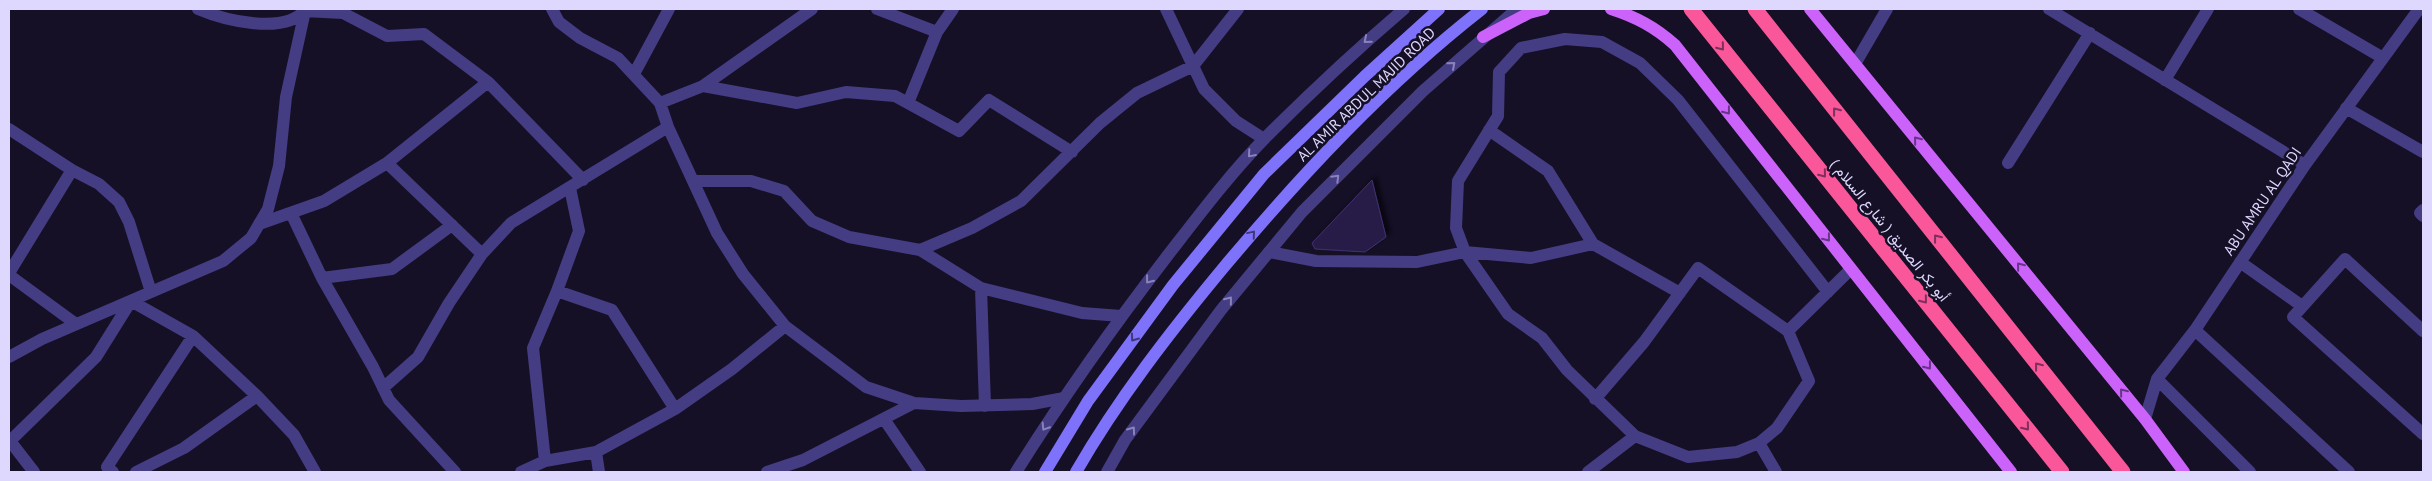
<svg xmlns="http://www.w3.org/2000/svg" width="2432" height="481" font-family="'PT Sans',Vazirmatn,sans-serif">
<defs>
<filter id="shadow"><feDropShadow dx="4.5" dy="-4.5" stdDeviation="2.5" flood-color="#0009"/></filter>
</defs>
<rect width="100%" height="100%" fill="#161027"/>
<!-- building -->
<path fill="#281d47" stroke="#423072" filter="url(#shadow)" d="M 1372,180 L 1386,237 L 1365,252 L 1315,249 L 1312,243 Z"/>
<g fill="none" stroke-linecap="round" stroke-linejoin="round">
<!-- minor -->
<path stroke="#453d84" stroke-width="12" d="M 198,9 C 224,20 285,36 306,9
M 552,9 L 559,22 L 580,38 L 618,58 L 660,103 L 668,127 L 717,233 L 743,274 L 785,326 L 866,387 L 914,403 L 961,406 L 1032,404 L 1064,398
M 877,9 L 937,32
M 1166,9 L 1204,89 L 1236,121 L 1264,139
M 2049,9 L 2305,165
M 2299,9 L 2383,58
M 1855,64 L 1887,9
M 634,74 L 669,9
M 2165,80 L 2208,9
M 703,86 L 797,103 L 846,92 L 895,96 L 959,131 L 989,100 L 1072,152
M 660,103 L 703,86 L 812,9
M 908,103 L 937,32 L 953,9
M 2346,108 L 2423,152
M 9,129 L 72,170 L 99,184 L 119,202 L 129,222 L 151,292
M 1489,130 L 1548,171 L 1593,244 L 1680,293
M 387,163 L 482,254
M 2008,163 L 2090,33
M 693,181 L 751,181 L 784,191 L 812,221 L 849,237 L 920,250 L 981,288 L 1082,313 L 1121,316
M 570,188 L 579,231 L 557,291 L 612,310 L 675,409
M 2423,210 L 2420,213 L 2423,216
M 291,213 L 322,278 L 373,367 L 389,400 L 455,472
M 259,224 L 324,201 L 387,163 L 488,82
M 920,250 L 972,228 L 1021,201 L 1100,123 L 1137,93 L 1193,66 L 1238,9
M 1269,252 L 1316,261 L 1417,262 L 1465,252 L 1531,258 L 1593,244
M 2240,262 L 2302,306
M 9,273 L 72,170
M 9,275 L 76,324
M 322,278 L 392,269 L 452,225
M 981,288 L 985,406
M 1828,292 L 1678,100 L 1640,63 L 1602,42 L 1565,39 L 1521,48 L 1499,72 L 1498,116 L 1458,181 L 1456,228 L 1465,252 L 1508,314 L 1542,338 L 1567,370 L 1635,436 L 1688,457 L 1737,452 L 1759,443 L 1777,428 L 1809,381 L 1788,331 L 1851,269
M 2195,330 L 2349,472
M 2423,331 L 2345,259 L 2293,317 L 2423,434
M 9,357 L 42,339 L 223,261 L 251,238 L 268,209 L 279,166 L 286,97 L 305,11 L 343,13 L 387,36 L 424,34 L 488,82 L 583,180
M 2157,379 L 2250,472
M 383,388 L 418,357 L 449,303 L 482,254 L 511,223 L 668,127
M 1595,399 L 1644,342 L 1698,268 L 1788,331
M 884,419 L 920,472
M 2145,419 L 2157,379 L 2195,330 L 2305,165 L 2419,9
M 1759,443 L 1776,472
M 596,452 L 599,472
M 545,461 L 533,348 L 557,291
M 34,472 L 10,441 L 96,357 L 131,301 L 193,336 L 257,396 L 294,435 L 315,472
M 113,472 L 107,467 L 193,336
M 136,472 L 184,448 L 257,396
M 521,472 L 545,461 L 596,452 L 675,409 L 732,369 L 785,326
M 767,472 L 803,460 L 914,403
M 1588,472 L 1635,436"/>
<!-- tertiary -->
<path stroke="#453d84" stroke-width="12" d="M 1016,472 C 1063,397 1114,325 1168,255 C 1199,215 1230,174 1265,138 C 1310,93 1356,50 1404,9
M 1107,472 L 1125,440 L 1221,310 L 1302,212 L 1423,91 L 1517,9"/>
<!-- secondary -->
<path stroke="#7f72fa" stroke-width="12" d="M 1045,472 L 1088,401 L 1173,285 L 1264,174 L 1365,76 L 1439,9
M 1076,472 C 1118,399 1170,332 1224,267 C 1302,174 1386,84 1482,9"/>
<!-- primary -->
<path stroke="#cb63fa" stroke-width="12" d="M 1611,9 C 1636,17 1655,27 1675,45 L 2011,472
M 1810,9 L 2145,419 L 2184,472
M 1483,37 L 1529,13 L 1544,9"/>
<!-- motorway -->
<path stroke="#f9579a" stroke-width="15" d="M 1691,9 L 2062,472
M 1755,9 L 2123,472"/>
</g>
<!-- one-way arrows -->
<defs><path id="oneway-chevron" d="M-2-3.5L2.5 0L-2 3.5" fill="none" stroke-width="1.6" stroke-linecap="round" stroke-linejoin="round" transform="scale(1.25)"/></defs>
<g stroke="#8a82bb">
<use href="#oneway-chevron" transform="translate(1367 40) rotate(140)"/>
<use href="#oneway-chevron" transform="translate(1452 65) rotate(-41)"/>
<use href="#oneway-chevron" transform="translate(1251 154) rotate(131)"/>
<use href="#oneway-chevron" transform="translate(1336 178) rotate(-45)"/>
<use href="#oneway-chevron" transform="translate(1149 280) rotate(128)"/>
<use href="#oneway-chevron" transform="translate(1229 300) rotate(-51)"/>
<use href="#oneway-chevron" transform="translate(1045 427) rotate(122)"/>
<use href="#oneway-chevron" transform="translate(1132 430) rotate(-54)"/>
</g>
<g stroke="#7c305b">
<use href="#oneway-chevron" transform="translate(1721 47) rotate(51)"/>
<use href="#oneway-chevron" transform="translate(1836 111) rotate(-128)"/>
<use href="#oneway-chevron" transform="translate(1823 174) rotate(51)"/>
<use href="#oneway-chevron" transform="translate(1937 238) rotate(-128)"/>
<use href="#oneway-chevron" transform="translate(1924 300) rotate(51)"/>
<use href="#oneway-chevron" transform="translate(2038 366) rotate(-128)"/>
<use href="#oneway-chevron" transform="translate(2026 427) rotate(51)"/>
</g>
<g stroke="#673586">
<use href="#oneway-chevron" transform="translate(1727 111) rotate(52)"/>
<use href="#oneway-chevron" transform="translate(1917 140) rotate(-129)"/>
<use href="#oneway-chevron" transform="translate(1827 238) rotate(52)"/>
<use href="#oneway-chevron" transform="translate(2020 266) rotate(-129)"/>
<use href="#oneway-chevron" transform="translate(1928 366) rotate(52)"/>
<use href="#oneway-chevron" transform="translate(2123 392) rotate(-129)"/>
</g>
<g stroke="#40377b">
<use href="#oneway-chevron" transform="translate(1252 234) rotate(-50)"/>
<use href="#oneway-chevron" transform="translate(1134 338) rotate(126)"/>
</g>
<g text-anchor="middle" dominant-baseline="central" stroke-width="5" stroke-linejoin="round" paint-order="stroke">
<!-- street labels -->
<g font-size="15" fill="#ded7fe" stroke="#161027">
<text transform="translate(1366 94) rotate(-44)">AL AMIR ABDUL MAJID ROAD</text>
<text transform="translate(2262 201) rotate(-56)">ABU AMRU AL QADI</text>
<text transform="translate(1890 230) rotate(51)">( شارع السلام ) أبو بكر الصديق</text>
</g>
</g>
<!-- border -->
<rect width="2432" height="481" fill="none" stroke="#ded7fe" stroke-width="20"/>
</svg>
